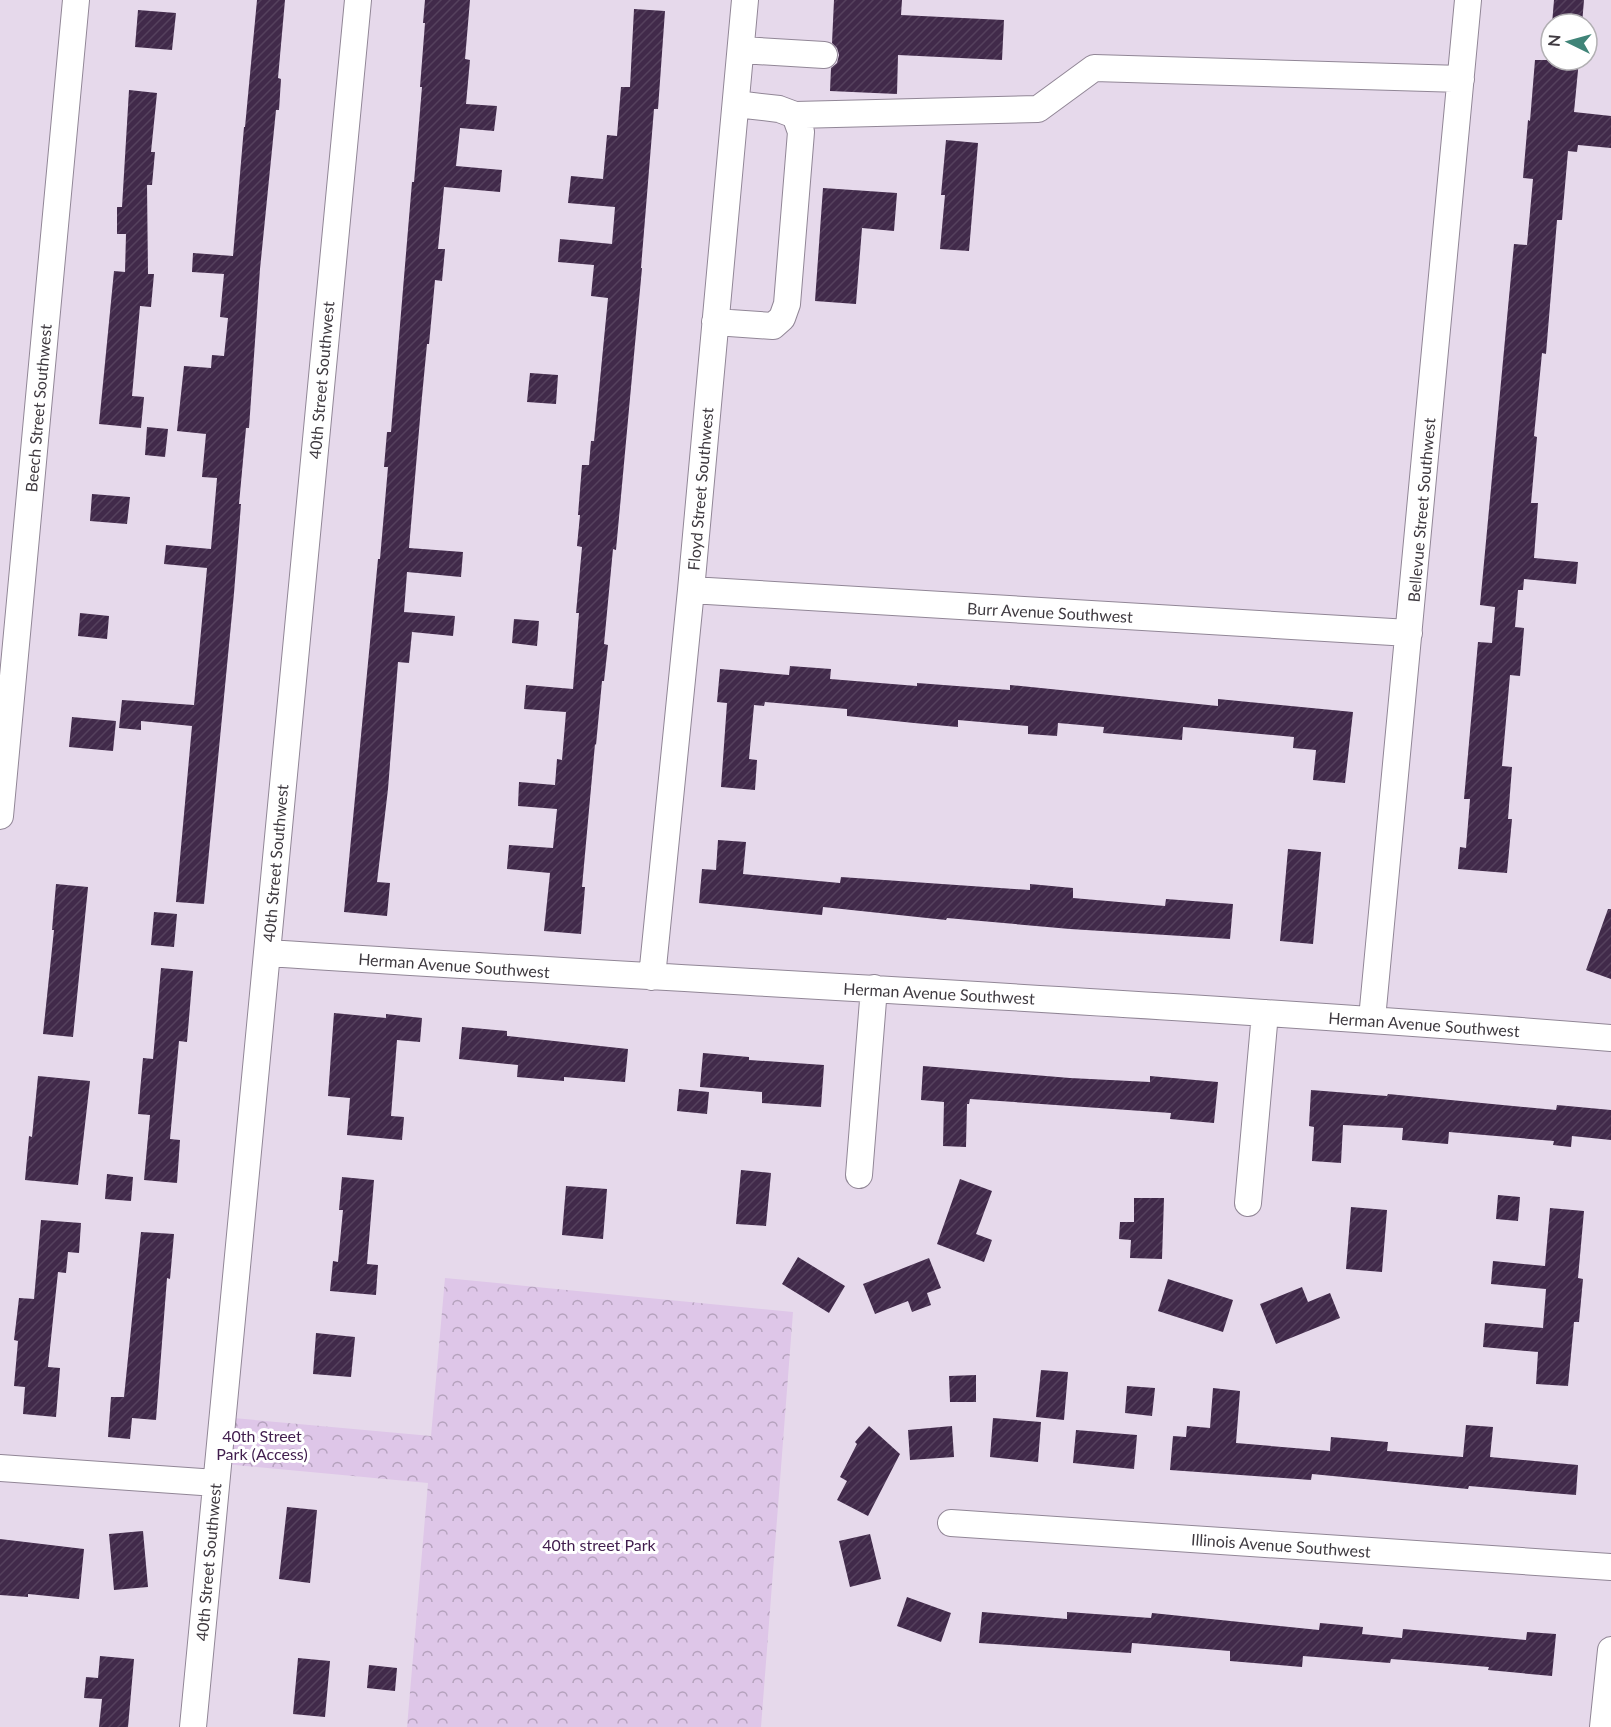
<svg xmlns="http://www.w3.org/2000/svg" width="1611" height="1727" font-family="Lato,sans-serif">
<defs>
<pattern id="park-crowns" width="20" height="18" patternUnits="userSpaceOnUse" patternTransform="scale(1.5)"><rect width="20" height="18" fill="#dec6e8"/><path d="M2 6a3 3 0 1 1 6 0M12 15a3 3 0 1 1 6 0" fill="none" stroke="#b5a2bd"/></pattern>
<pattern id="building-hatch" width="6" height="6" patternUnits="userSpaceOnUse" patternTransform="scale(1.5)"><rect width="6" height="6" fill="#412a4a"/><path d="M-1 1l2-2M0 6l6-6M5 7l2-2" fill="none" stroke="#55415d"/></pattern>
</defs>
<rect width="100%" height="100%" fill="#e6d9eb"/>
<!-- park -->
<path fill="url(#park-crowns)" d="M 445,1278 L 793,1312 L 761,1727 L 407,1727 L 428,1483 L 225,1464 L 222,1417 L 431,1436 Z"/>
<!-- building -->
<path fill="url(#building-hatch)" d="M 257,0 L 285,0 L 278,78 L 281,79 L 279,110 L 276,110 L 260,269 L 249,428 L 246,428 L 239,504 L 241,504 L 234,593 L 204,904 L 176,902 L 192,726 L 141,721 L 141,730 L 119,728 L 122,700 L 194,705 L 207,568 L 164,564 L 166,545 L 211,549 L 217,478 L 202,477 L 206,434 L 177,431 L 184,366 L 211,368 L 212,355 L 224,356 L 228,318 L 220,317 L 224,274 L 192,272 L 193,253 L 233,256 L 244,127 L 245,127 Z
M 425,0 L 470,0 L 465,59 L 470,60 L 466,104 L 497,106 L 494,131 L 460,128 L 456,166 L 502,170 L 500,192 L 444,187 L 438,249 L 445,249 L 442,281 L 435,280 L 429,344 L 427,344 L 421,407 L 409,548 L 463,552 L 461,577 L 407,572 L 404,612 L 455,616 L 453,636 L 412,632 L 409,663 L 398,662 L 388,789 L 377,882 L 390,883 L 387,916 L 344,912 L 378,559 L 380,559 L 388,467 L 384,467 L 387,432 L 391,432 L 412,182 L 414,182 L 422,87 L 420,87 L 425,23 L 423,23 Z
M 834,0 L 902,0 L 901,15 L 1004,20 L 1002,60 L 898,55 L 897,94 L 830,91 L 831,68 L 837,63 L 839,55 L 837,48 L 832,43 Z
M 1554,0 L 1584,0 L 1582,24 L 1552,24 Z
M 634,9 L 665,11 L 658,109 L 654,109 L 641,268 L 642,268 L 616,550 L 613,549 L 604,644 L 608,645 L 604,681 L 602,681 L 596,745 L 595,744 L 582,887 L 585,887 L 581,934 L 544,931 L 550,873 L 507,869 L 509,845 L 553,848 L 557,809 L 518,806 L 519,782 L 555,785 L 557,759 L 562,760 L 566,712 L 524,709 L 526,685 L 573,689 L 579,613 L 576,613 L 582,547 L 577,546 L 580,515 L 578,515 L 582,465 L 589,465 L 591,441 L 594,441 L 608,298 L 591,296 L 594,265 L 558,262 L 560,239 L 612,244 L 615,207 L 568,203 L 571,176 L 603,179 L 607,135 L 617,136 L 621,87 L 630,87 Z
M 138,10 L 176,13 L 172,50 L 135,47 Z
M 1535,60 L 1579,60 L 1574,112 L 1611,116 L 1611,148 L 1578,145 L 1577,152 L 1568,151 L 1562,220 L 1557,220 L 1546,354 L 1542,353 L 1534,436 L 1537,437 L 1531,503 L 1538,503 L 1534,558 L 1578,562 L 1576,584 L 1524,579 L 1523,590 L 1518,590 L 1515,627 L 1524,628 L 1520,676 L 1510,675 L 1502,766 L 1512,767 L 1508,819 L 1512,819 L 1507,873 L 1458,869 L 1460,847 L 1466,848 L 1470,799 L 1464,799 L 1478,642 L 1492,643 L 1495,607 L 1480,605 L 1514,244 L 1527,245 L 1533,179 L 1523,178 L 1528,120 L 1530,121 Z
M 129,90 L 157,93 L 151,152 L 155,152 L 152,185 L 147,185 L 148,274 L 154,274 L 151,307 L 140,306 L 132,396 L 144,397 L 141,428 L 99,424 L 114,271 L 125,272 L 126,234 L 117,234 L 117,207 L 122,207 Z
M 946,140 L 978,143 L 969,251 L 940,249 L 945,195 L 941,195 Z
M 823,188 L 897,193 L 894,231 L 862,228 L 856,304 L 815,301 Z
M 530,373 L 558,375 L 556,404 L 527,402 Z
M 147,427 L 168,429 L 165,457 L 145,455 Z
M 92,494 L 130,497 L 127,524 L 90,521 Z
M 80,613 L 109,616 L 107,639 L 78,636 Z
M 514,619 L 539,621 L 537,646 L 512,643 Z
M 790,666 L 831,669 L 830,679 L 917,686 L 917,683 L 1010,690 L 1010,685 L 1218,706 L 1218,699 L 1353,712 L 1345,783 L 1313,780 L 1316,750 L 1293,748 L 1294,737 L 1183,727 L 1182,740 L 1103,733 L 1104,727 L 1058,723 L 1057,736 L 1028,734 L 1028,726 L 958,720 L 958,727 L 914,723 L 847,716 L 847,709 L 765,702 L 764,706 L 754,705 L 749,759 L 757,760 L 755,790 L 721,787 L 727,703 L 717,702 L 720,669 L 789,675 Z
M 72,717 L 116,721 L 113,751 L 69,747 Z
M 718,840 L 746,842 L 743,874 L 840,883 L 841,877 L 1030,890 L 1030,884 L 1073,888 L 1073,898 L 1165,906 L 1166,899 L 1233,904 L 1230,939 L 1070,929 L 947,918 L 946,920 L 823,907 L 822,915 L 699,903 L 702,869 L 716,870 Z
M 1288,849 L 1321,852 L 1313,944 L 1280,941 Z
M 56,884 L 88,887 L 73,1037 L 43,1034 L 54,930 L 52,930 Z
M 1608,909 L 1611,909 L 1611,979 L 1586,970 Z
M 154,912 L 177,914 L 174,947 L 151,945 Z
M 161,968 L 193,971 L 187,1042 L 179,1041 L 170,1139 L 180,1140 L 177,1183 L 144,1180 L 150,1115 L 138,1114 L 143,1058 L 153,1059 Z
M 334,1013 L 386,1018 L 386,1014 L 422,1018 L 420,1042 L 397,1040 L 391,1116 L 404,1117 L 402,1140 L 347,1135 L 350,1098 L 328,1096 Z
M 462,1027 L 507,1031 L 507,1036 L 628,1049 L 625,1082 L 564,1077 L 564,1081 L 517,1077 L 518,1065 L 459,1059 Z
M 703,1053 L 749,1057 L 749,1060 L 824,1065 L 821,1107 L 762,1103 L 762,1092 L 700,1087 Z
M 923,1066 L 1070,1078 L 1150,1082 L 1150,1076 L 1218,1082 L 1214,1123 L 1170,1119 L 1171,1113 L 970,1099 L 969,1104 L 967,1104 L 966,1147 L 943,1146 L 944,1102 L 921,1100 Z
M 38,1076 L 90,1081 L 78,1185 L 25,1180 L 29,1136 L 32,1137 Z
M 679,1089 L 709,1092 L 707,1114 L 677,1111 Z
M 1311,1090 L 1387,1096 L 1388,1094 L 1556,1110 L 1557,1105 L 1611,1110 L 1611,1140 L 1572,1136 L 1571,1147 L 1553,1145 L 1554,1141 L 1449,1132 L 1448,1144 L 1402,1140 L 1403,1128 L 1343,1125 L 1341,1163 L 1312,1161 L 1314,1127 L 1309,1126 Z
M 741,1170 L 771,1173 L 766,1226 L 736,1224 Z
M 107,1174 L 133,1177 L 131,1201 L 105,1199 Z
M 342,1177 L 374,1180 L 367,1264 L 378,1265 L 376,1295 L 330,1291 L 333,1261 L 338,1262 L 343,1210 L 339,1210 Z
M 960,1179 L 992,1191 L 976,1234 L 992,1240 L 984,1262 L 937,1244 Z
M 566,1186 L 607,1189 L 603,1239 L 562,1235 Z
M 1498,1195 L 1520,1197 L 1518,1221 L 1496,1219 Z
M 1134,1198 L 1164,1198 L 1162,1259 L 1130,1258 L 1131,1240 L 1119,1239 L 1120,1222 L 1134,1222 Z
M 1351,1207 L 1387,1210 L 1382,1272 L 1346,1269 Z
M 1550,1208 L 1584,1211 L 1578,1278 L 1583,1279 L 1579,1322 L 1574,1322 L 1568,1386 L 1536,1384 L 1538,1352 L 1483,1347 L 1485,1323 L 1543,1328 L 1546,1289 L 1491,1284 L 1493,1261 L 1545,1266 Z
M 41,1220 L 81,1223 L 79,1253 L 68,1252 L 66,1273 L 58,1272 L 48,1367 L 60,1368 L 56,1417 L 23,1414 L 25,1387 L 14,1386 L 18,1341 L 14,1340 L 19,1298 L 34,1299 Z
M 141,1232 L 174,1234 L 170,1279 L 167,1278 L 156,1420 L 132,1418 L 130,1439 L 108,1437 L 111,1397 L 124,1397 Z
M 798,1257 L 845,1286 L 829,1313 L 782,1284 Z
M 929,1258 L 941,1288 L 927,1293 L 931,1305 L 912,1312 L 908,1301 L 875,1314 L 863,1284 Z
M 1168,1279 L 1233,1300 L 1223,1332 L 1158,1311 Z
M 1302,1287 L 1308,1302 L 1330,1293 L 1340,1318 L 1276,1344 L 1260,1304 Z
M 316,1333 L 355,1337 L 351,1377 L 313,1374 Z
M 1041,1370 L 1068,1372 L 1064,1420 L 1036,1417 Z
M 976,1375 L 976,1402 L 950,1402 L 949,1376 Z
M 1127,1386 L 1155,1388 L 1152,1416 L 1125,1413 Z
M 1213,1388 L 1240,1391 L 1236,1443 L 1330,1451 L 1331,1437 L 1388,1442 L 1387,1451 L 1463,1457 L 1466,1425 L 1493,1427 L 1490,1457 L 1578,1465 L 1576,1495 L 1469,1486 L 1468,1489 L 1312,1474 L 1311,1480 L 1170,1470 L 1173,1436 L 1186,1437 L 1187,1426 L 1210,1428 Z
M 993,1418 L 1041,1422 L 1038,1462 L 990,1457 Z
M 869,1426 L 900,1454 L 868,1516 L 837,1500 L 847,1481 L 840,1477 L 857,1444 L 855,1442 Z
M 952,1426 L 954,1457 L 910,1460 L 908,1430 Z
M 1076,1430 L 1137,1435 L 1134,1469 L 1073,1463 Z
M 287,1507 L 317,1510 L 310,1583 L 279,1579 Z
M 143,1531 L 148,1587 L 114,1590 L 109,1534 Z
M 870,1534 L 881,1579 L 850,1587 L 839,1541 Z
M 0,1539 L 84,1549 L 79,1599 L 28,1594 L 28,1597 L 0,1595 Z
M 907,1597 L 951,1613 L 941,1642 L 897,1626 Z
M 982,1612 L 1067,1619 L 1067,1612 L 1151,1618 L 1152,1613 L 1319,1630 L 1320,1623 L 1363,1627 L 1362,1634 L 1402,1638 L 1403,1629 L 1526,1640 L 1527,1632 L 1556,1634 L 1552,1676 L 1488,1670 L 1489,1667 L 1391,1659 L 1390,1663 L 1303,1656 L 1302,1667 L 1230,1661 L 1230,1651 L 1132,1643 L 1131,1653 L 979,1643 Z
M 100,1656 L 134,1659 L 128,1727 L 99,1727 L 102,1699 L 84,1698 L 86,1677 L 98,1678 Z
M 298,1658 L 330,1661 L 325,1717 L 293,1714 Z
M 369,1665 L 397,1668 L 395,1691 L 367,1688 Z"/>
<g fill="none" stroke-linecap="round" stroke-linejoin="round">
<!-- minor casing -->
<g stroke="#918696" stroke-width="28">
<path id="minor" d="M 741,50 L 824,55
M 795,115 L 1038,109 L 1094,68 L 1461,79
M 715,322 L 773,326 L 782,318 L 787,304 L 801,132 L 795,115 L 779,109 L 736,104
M 691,590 L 1409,633
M 0,816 L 76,0
M 267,953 C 715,982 1163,1002 1611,1038
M 652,977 L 691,590 L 745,0
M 1372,1019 L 1468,0
M 859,1175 L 874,988
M 1248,1203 L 1265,1013
M 0,1468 L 216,1483
M 951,1523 L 1611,1567
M 193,1727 L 358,0
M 1603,1727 L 1611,1650"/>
</g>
<!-- minor -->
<use href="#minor" stroke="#fff" stroke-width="26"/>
</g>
<g text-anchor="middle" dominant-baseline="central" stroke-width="6" stroke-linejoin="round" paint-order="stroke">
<!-- street labels -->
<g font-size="16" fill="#3f3a40" stroke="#fff">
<text transform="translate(321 380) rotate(-85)">40th Street Southwest</text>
<text transform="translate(38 408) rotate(-85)">Beech Street Southwest</text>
<text transform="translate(700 489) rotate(-85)">Floyd Street Southwest</text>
<text transform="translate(1421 510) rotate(-85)">Bellevue Street Southwest</text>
<text transform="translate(1050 612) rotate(3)">Burr Avenue Southwest</text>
<text transform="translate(275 863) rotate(-85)">40th Street Southwest</text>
<text transform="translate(454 965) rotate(4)">Herman Avenue Southwest</text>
<text transform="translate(939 993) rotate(3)">Herman Avenue Southwest</text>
<text transform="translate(1424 1024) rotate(4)">Herman Avenue Southwest</text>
<text transform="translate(1281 1545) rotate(4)">Illinois Avenue Southwest</text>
<text transform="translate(208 1562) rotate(-85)">40th Street Southwest</text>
</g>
<!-- park labels -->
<g font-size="16" fill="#401d4d" stroke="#fff">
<text x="262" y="1435">40th Street<tspan x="262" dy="18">Park (Access)</tspan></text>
<text x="599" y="1544">40th street Park</text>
</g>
</g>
<!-- north arrow -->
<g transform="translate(1569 42) rotate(275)"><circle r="28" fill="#ffffff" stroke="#b2b0b3" stroke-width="1.5"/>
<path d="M0-4.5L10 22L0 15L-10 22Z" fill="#408478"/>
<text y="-9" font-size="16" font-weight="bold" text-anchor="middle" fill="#3f3a40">N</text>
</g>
</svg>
